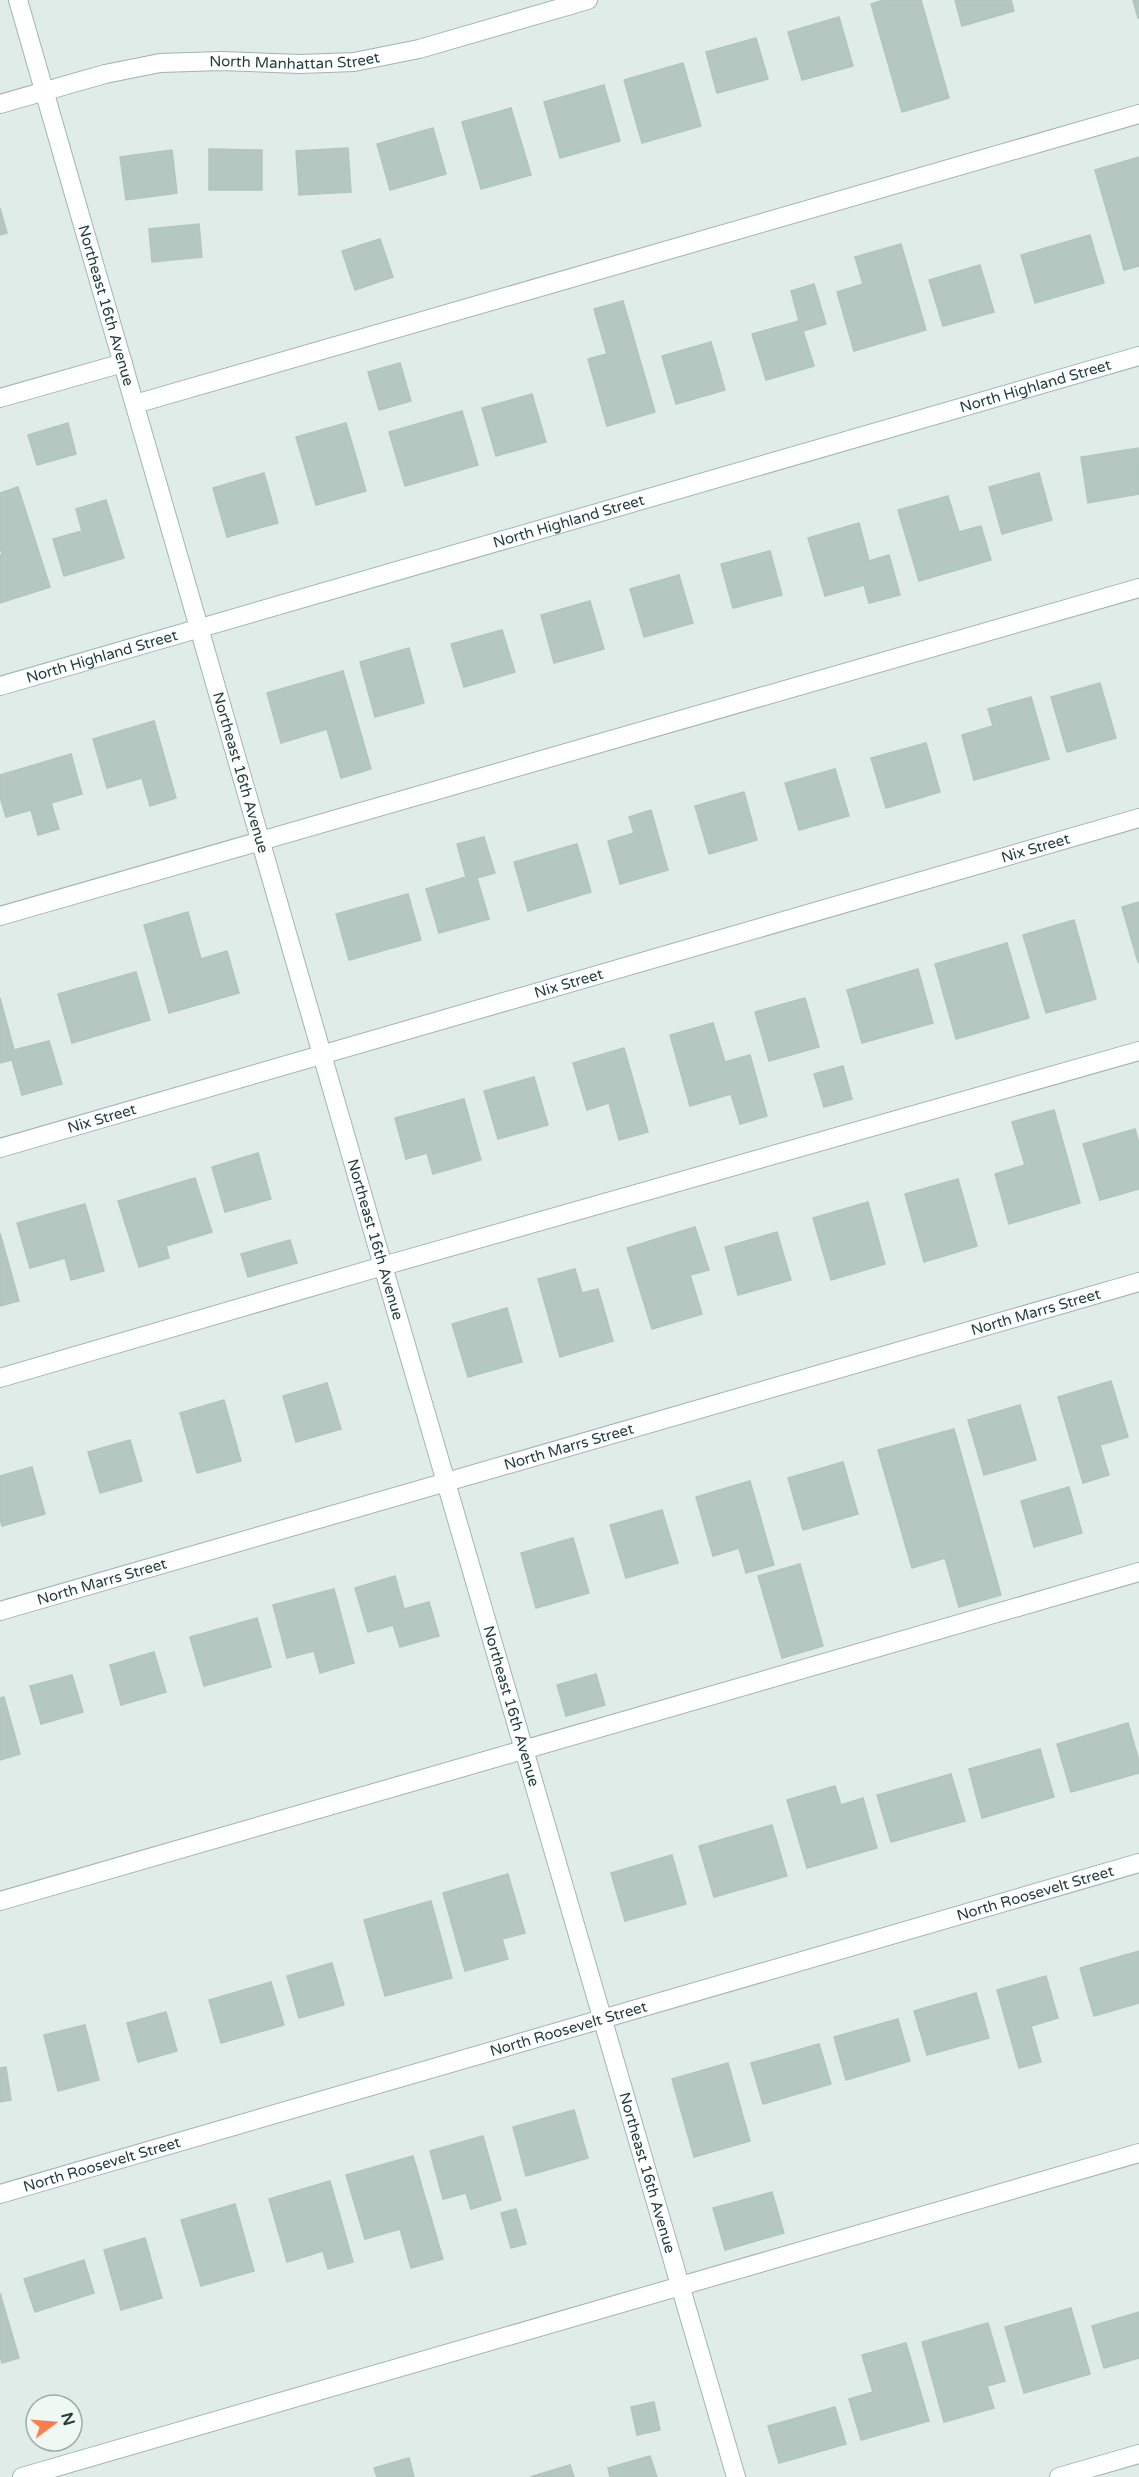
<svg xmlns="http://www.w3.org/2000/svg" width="1139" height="2477" font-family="'Varela Round',sans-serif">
<rect width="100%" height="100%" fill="#dfece7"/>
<!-- building -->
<path fill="#b4c7c0" stroke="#b1c6be" stroke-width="1.5" d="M 884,0 L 921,0 L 949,98 L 902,112 L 871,4 Z
M 955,0 L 1011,0 L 1014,11 L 962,26 Z
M 1133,0 L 1139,0 L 1139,18 L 1138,18 Z
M 839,17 L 853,66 L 802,80 L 788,32 Z
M 756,38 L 768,79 L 717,93 L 706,52 Z
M 683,63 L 701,126 L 642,143 L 624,80 Z
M 604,85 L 620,141 L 560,158 L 544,102 Z
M 511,108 L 531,175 L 481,189 L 462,122 Z
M 433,128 L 446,174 L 390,190 L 377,144 Z
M 348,148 L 351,192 L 299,195 L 296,151 Z
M 209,149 L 262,150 L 262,190 L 209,190 Z
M 172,150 L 177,193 L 126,200 L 120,157 Z
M 1139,157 L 1139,266 L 1124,270 L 1095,170 Z
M 0,208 L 7,233 L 0,235 Z
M 199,224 L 202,257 L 152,262 L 149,229 Z
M 1090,235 L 1104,283 L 1035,303 L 1021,255 Z
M 380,239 L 393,277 L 355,290 L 342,251 Z
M 901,244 L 926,330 L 854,351 L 837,292 L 863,284 L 855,257 Z
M 980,265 L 994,312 L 943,326 L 929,280 Z
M 814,284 L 826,324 L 803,331 L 814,366 L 766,380 L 752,334 L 799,321 L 791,291 Z
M 623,301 L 655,412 L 607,426 L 588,359 L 607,354 L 594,309 Z
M 711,342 L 725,390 L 676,404 L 662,356 Z
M 400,363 L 411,401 L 379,410 L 368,372 Z
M 532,394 L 546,442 L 496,456 L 482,408 Z
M 462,411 L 478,465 L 405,486 L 389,432 Z
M 68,423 L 76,454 L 37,465 L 28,435 Z
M 346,423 L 366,491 L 316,505 L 296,437 Z
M 1138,448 L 1139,494 L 1088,503 L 1081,457 Z
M 264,473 L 278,523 L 227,537 L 213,488 Z
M 1039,473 L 1052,520 L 1002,534 L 989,487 Z
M 18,487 L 50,587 L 0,603 L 0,555 L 2,554 L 0,547 L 0,493 Z
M 948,496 L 959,532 L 981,526 L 991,560 L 919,581 L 898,510 Z
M 106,500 L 124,558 L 64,576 L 53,539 L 82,531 L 76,509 Z
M 859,523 L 869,561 L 889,555 L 900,595 L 869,603 L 864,585 L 825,596 L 808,538 Z
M 770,551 L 782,595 L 733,608 L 721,564 Z
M 679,575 L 693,623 L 644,637 L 630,589 Z
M 590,601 L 604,649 L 554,663 L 541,615 Z
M 502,630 L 515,672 L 464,687 L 451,644 Z
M 409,648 L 424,703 L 375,717 L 360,662 Z
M 343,671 L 371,769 L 341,778 L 327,729 L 281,743 L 267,693 Z
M 1100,683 L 1116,738 L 1067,752 L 1051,697 Z
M 1031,697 L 1049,759 L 974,780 L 962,735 L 993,726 L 988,709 Z
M 154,721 L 176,798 L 150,806 L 142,778 L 107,788 L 93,739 Z
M 926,743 L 940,792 L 886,808 L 871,758 Z
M 71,754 L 82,794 L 51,803 L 59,829 L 38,835 L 31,810 L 6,817 L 0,797 L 0,775 Z
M 835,769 L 849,816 L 799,830 L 785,783 Z
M 744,792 L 757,840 L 709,854 L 695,806 Z
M 651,810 L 668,870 L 620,884 L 608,841 L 634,833 L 629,817 Z
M 484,837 L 495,873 L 477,878 L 489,919 L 439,933 L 426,889 L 466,877 L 457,844 Z
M 577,844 L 591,892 L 528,911 L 514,862 Z
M 408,894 L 421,940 L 349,960 L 336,914 Z
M 1139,902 L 1139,961 L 1138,962 L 1122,907 Z
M 188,912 L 201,959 L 227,951 L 239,993 L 169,1013 L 144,925 Z
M 1074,920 L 1096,999 L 1046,1013 L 1023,935 Z
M 1007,943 L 1029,1018 L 956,1039 L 935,964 Z
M 918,969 L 933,1023 L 862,1043 L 847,990 Z
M 136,972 L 150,1020 L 72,1043 L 58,994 Z
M 0,998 L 14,1050 L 49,1041 L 62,1084 L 22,1095 L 12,1060 L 0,1063 Z
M 805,998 L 819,1047 L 769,1061 L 755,1012 Z
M 713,1023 L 725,1062 L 750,1055 L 767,1116 L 740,1124 L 731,1094 L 690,1106 L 670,1035 Z
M 624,1048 L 648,1132 L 619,1140 L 609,1103 L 587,1110 L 573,1063 Z
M 843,1066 L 852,1099 L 824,1107 L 814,1074 Z
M 534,1077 L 548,1125 L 498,1139 L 484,1091 Z
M 464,1099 L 481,1160 L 433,1174 L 427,1153 L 406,1159 L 395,1118 Z
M 1054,1110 L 1080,1203 L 1009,1224 L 995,1174 L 1025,1165 L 1012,1122 Z
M 1135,1129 L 1139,1143 L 1139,1189 L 1100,1200 L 1083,1144 Z
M 258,1153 L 271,1199 L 225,1212 L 212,1167 Z
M 195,1178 L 212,1232 L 166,1246 L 169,1258 L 139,1267 L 118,1201 Z
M 958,1179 L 977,1246 L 924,1262 L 905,1194 Z
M 868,1202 L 885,1264 L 831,1280 L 813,1218 Z
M 85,1204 L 104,1271 L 71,1280 L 65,1258 L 30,1268 L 17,1223 Z
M 695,1227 L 709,1270 L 690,1275 L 702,1314 L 652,1329 L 627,1248 Z
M 777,1232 L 791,1280 L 738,1295 L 725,1247 Z
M 0,1233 L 19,1301 L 0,1306 Z
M 290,1240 L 297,1263 L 248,1277 L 241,1254 Z
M 575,1269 L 582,1293 L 598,1289 L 613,1341 L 560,1357 L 538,1279 Z
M 507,1308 L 522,1362 L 468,1377 L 452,1324 Z
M 1111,1381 L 1128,1437 L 1100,1445 L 1109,1475 L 1083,1483 L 1058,1397 Z
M 327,1383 L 341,1429 L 296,1442 L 283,1396 Z
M 224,1400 L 241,1461 L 197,1473 L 180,1413 Z
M 1020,1405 L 1036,1460 L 984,1475 L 968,1420 Z
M 954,1429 L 1001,1595 L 959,1607 L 945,1558 L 912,1568 L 878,1450 Z
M 130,1440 L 142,1481 L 100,1493 L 88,1452 Z
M 843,1462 L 858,1514 L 803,1530 L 788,1478 Z
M 32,1467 L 45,1514 L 2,1526 L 0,1518 L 0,1476 Z
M 750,1481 L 774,1565 L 746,1573 L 739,1548 L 713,1556 L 696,1497 Z
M 1069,1487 L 1082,1533 L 1034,1547 L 1021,1501 Z
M 662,1510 L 678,1563 L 626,1578 L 610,1525 Z
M 573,1538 L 589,1593 L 536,1608 L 521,1553 Z
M 800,1564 L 823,1646 L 782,1658 L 758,1576 Z
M 395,1576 L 404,1609 L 429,1602 L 439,1636 L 400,1647 L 393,1625 L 368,1632 L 355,1588 Z
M 334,1589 L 354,1663 L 320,1673 L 314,1651 L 287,1658 L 273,1605 Z
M 257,1618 L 271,1667 L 204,1686 L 190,1637 Z
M 154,1652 L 166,1692 L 121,1705 L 110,1665 Z
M 596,1674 L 605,1705 L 566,1716 L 557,1685 Z
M 72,1675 L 83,1712 L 41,1724 L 30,1686 Z
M 4,1697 L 20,1754 L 0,1760 L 0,1698 Z
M 1128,1723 L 1139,1761 L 1139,1773 L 1071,1792 L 1057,1744 Z
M 1040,1749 L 1054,1797 L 982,1818 L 969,1769 Z
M 951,1774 L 965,1821 L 891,1842 L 877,1795 Z
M 835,1786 L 841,1805 L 863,1798 L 877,1848 L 807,1868 L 787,1800 Z
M 772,1825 L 787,1876 L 714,1897 L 699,1846 Z
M 672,1855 L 686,1904 L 625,1921 L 611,1873 Z
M 508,1874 L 525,1933 L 502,1939 L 508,1959 L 465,1971 L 443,1893 Z
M 431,1901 L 452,1978 L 385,1996 L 364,1920 Z
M 1139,1951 L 1139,2003 L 1094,2016 L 1080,1968 Z
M 332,1963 L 344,2005 L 299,2018 L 287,1976 Z
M 1046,1976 L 1058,2018 L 1031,2026 L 1041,2062 L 1019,2068 L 997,1990 Z
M 271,1982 L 284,2025 L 221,2043 L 209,2000 Z
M 976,1993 L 989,2038 L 927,2055 L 914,2011 Z
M 166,2012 L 177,2051 L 138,2062 L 127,2023 Z
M 898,2019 L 910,2061 L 846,2080 L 834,2037 Z
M 85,2025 L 99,2080 L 58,2091 L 44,2035 Z
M 819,2044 L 831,2084 L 763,2104 L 751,2063 Z
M 728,2063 L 750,2141 L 694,2157 L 672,2079 Z
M 6,2067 L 11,2100 L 0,2102 L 0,2068 Z
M 574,2110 L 588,2158 L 526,2176 L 513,2127 Z
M 483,2136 L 501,2200 L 471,2209 L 466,2193 L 443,2199 L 430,2151 Z
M 413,2156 L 443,2259 L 411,2268 L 400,2229 L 365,2239 L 346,2175 Z
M 330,2181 L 353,2262 L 328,2269 L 323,2251 L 287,2262 L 269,2199 Z
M 772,2192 L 784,2233 L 725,2250 L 713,2208 Z
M 235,2204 L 254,2271 L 201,2286 L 181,2220 Z
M 516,2209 L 526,2244 L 511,2248 L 501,2213 Z
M 145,2238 L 162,2298 L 121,2310 L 104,2250 Z
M 84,2260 L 94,2293 L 35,2312 L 24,2279 Z
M 0,2293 L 19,2358 L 2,2363 L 0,2357 Z
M 1071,2308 L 1090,2374 L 1024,2393 L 1005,2327 Z
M 1139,2312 L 1139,2358 L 1104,2368 L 1092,2326 Z
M 988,2323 L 1005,2381 L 987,2386 L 994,2408 L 944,2422 L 922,2342 Z
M 906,2343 L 929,2421 L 861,2440 L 849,2399 L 873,2392 L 862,2355 Z
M 654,2402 L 660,2430 L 637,2435 L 631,2407 Z
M 835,2407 L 846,2444 L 779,2463 L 768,2426 Z
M 650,2456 L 657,2477 L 610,2477 L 608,2468 Z
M 409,2458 L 414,2477 L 377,2477 L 374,2468 Z
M 570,2465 L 574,2477 L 530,2477 Z"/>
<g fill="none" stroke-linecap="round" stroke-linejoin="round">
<!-- lane casing -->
<g stroke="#a1b4af" stroke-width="20">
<path id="lane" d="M 0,398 L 123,363
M 135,404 L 1139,114
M 0,916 L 1139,588
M 0,1378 L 383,1266 L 1139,1051
M 0,1901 L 1139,1572
M 22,2477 L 1139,2153"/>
</g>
<!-- street casing -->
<g stroke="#a1b4af" stroke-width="20">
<g id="street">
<path id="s1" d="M 0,104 L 105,74 L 160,63 L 221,61 L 300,64 L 354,62 L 419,49 L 588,0"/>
<path id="s2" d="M 0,1148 L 1139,818"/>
<path id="s3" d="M 0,1611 L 1139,1282"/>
<path id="s4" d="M 0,2194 L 1139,1863"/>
</g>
</g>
<!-- secondary casing -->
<g stroke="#9cb9b0" stroke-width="20">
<g id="secondary">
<path id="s5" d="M 18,0 L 383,1266 L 736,2477"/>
<path id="s6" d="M 0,686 L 1139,356"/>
<path d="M 1059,2477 L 1139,2454"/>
</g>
</g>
<!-- lane -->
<use href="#lane" stroke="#fff" stroke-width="18"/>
<!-- street -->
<use href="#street" stroke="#fff" stroke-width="18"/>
<!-- secondary -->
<use href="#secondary" stroke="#fff" stroke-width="18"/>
</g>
<g text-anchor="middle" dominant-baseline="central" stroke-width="4.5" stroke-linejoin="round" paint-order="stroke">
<!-- street labels -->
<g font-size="15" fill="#1e3e37" stroke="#f0f8f4">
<text stroke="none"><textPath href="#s1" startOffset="300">North Manhattan Street</textPath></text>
<text stroke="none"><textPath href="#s5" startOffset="318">Northeast 16th Avenue</textPath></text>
<text stroke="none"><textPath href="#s6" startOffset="1078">North Highland Street</textPath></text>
<text stroke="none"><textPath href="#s6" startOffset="592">North Highland Street</textPath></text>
<text stroke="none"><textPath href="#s6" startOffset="106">North Highland Street</textPath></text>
<text stroke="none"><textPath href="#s5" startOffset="804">Northeast 16th Avenue</textPath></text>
<text stroke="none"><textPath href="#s2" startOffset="1078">Nix Street</textPath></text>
<text stroke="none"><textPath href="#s2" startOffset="592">Nix Street</textPath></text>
<text stroke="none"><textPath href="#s2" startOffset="106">Nix Street</textPath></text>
<text stroke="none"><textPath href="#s5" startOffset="1290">Northeast 16th Avenue</textPath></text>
<text stroke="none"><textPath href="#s3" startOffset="1078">North Marrs Street</textPath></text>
<text stroke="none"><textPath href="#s3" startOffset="592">North Marrs Street</textPath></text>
<text stroke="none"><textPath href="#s3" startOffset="106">North Marrs Street</textPath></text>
<text stroke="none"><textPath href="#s5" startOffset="1776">Northeast 16th Avenue</textPath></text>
<text stroke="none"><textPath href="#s4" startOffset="1078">North Roosevelt Street</textPath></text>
<text stroke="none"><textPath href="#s4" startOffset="592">North Roosevelt Street</textPath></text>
<text stroke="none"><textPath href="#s4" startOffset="106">North Roosevelt Street</textPath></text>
<text stroke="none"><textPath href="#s5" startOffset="2262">Northeast 16th Avenue</textPath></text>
</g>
</g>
<!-- north arrow -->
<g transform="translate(54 2423) rotate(74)"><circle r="28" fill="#f0f8f4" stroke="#9caea8" stroke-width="1.5"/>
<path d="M0-4.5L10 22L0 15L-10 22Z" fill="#ff7d4a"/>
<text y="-9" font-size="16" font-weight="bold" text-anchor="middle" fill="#1e3e37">N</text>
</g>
</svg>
